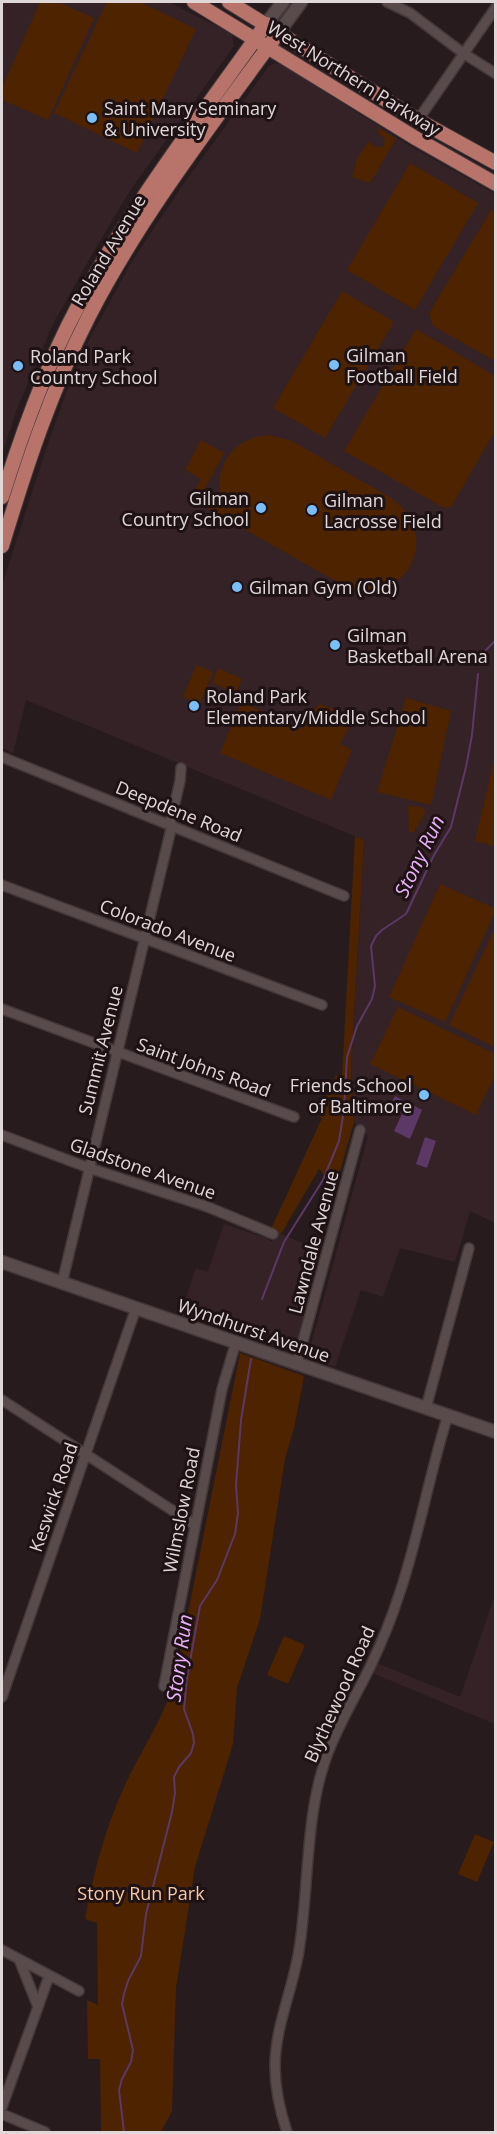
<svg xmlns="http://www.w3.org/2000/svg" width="497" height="2134" font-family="'Open Sans',sans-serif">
<rect width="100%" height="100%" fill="#281b1d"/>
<!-- built -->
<path fill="#352226" d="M 2,2 L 169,2 L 232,34 L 234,46 L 131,189 L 94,251 L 53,324 L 17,409 L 2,455 Z
M 275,63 L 284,66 L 410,146 L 495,194 L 495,1223 L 470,1211 L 455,1262 L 400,1248 L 383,1297 L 361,1290 L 335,1367 L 314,1359 L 309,1352 L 368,1136 L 354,1122 L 351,1069 L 364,840 L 26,700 L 13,753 L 2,748 L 2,585 L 46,449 L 69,385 L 91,336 L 132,261 L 185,182 L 268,67 Z
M 224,1224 L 266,1238 L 272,1242 L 277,1232 L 321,1251 L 297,1344 L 253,1327 L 227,1330 L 180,1315 L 196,1268 L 208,1272 Z
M 495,1595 L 495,1724 L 372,1673 L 377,1663 L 460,1697 Z"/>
<!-- green -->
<path fill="#4d2300" d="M 40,2 L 58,2 L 94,18 L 48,120 L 2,100 L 2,88 Z
M 107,2 L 140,2 L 196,29 L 137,153 L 54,113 Z
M 379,128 L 396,139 L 370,183 L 352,177 L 357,158 L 369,141 L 372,145 L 380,148 L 384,145 L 385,139 L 378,133 Z
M 410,163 L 478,203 L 415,310 L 347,270 Z
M 491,210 L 496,212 L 495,361 L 433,326 L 429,313 Z
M 342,291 L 394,322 L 325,438 L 273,408 Z
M 416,329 L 495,376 L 495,431 L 451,507 L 444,508 L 344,451 Z
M 270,435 L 292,441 L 391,498 C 443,533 408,607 348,588 L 200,504 L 204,496 L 223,507 C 210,471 231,437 270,435 Z
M 201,440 L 224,453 L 203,492 L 196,488 L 201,479 L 185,470 Z
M 196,665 L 213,672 L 200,704 L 183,697 Z
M 218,668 L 242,679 L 236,693 L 212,683 Z
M 406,698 L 451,711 L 431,805 L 377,792 Z
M 241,702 L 303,729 C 306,717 310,712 320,704 L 350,715 L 352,722 L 340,744 L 352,750 L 331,800 L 220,753 Z
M 495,755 L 495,846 L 475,841 Z
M 408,806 L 421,807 L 426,811 L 414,832 L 409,833 Z
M 355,836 L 364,840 L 351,1068 L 354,1122 L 335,1189 L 319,1169 L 281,1234 L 271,1229 L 322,1118 L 318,1115 L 336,1075 L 342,1077 Z
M 440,884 L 496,909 L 445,1022 L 389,997 Z
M 495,928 L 495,1047 L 449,1025 Z
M 398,1007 L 495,1054 L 495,1075 L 476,1115 L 370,1064 Z
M 240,1353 L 304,1376 L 295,1424 L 285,1459 L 260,1619 L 237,1688 L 233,1744 L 195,1867 L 176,1988 L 172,2111 L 161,2132 L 101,2132 L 100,2059 L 88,2059 L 87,2000 L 98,2005 L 97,1923 L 85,1919 C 94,1872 104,1831 124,1787 C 141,1750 165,1717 175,1678 Z
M 284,1636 L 305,1645 L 288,1684 L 267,1675 Z
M 475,1834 L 494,1842 L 477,1882 L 458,1874 Z"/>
<!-- water -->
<path fill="#5c3867" d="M 395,1096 L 422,1110 L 410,1139 L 394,1131 L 402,1114 L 389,1107 Z
M 425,1137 L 436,1141 L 427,1168 L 416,1164 Z"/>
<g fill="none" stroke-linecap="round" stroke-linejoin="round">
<!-- stream -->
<path stroke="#5c3867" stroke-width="2" d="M 485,651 L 496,640
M 262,1299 L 284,1242 L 323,1180 L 339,1141 L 344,1110 L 347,1057 L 357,1026 L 372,999 L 375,986 L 371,946 L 376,936 L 382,930 L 406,914 L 434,855 L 451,827 L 466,767 L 472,735 L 478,674
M 124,2132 L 119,2090 L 122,2079 L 131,2062 L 133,2050 L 122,2004 L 124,1994 L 128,1981 L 141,1956 L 146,1914 L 172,1812 L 175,1793 L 174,1777 L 179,1767 L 191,1753 L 194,1743 L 193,1734 L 184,1709 L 187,1678 L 200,1606 L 217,1580 L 235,1534 L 238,1513 L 236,1485 L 241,1420 L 251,1359"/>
<!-- street casing -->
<g stroke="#42383a" stroke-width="12">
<path id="street" d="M 387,2 L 410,13 L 463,53 L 496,74
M 418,120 L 496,7
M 2,757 L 344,896
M 170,824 L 180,781 L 181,768
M 2,885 L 322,1005
M 2,1009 L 294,1117
M 2,1135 L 89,1168 L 208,1207 L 273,1234
M 62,1283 L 172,825
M 297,1363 L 360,1130
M 2,1400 L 195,1525
M 426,1408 L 469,1248
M 164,1686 L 222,1389 L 236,1342
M 2,1697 L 136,1308
M 2,1950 L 79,1991
M 38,2007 L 49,1976
M 2,2107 L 38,2007 L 19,1959
M 2,2114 L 45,2132
M 287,2132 C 280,2111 275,2089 275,2066 C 275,2027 293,1989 299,1950 C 309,1889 305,1820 325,1761 C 336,1728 355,1698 370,1667 C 381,1644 391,1620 399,1595 C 419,1536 429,1475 448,1415"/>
</g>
<!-- secondary casing -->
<g stroke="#42383a" stroke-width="15">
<path id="secondary" d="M 266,24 L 283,2
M 279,32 L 301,2
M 2,1262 L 496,1432"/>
</g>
<!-- primary casing -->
<g stroke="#42383a" stroke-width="16">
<path id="primary" d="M 194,2 L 417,139 L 496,184
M 229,2 L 418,120 L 496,163
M 2,497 C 22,433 45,368 77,308 C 130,207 200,117 266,24
M 2,546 C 26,467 51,390 89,316 C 141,215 212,124 279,32"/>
</g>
<!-- street -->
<use href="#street" stroke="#594a4c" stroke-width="9"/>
<!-- secondary -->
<use href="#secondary" stroke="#594a4c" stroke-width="12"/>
<!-- primary -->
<use href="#primary" stroke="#b8746b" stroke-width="14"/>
</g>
<!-- markers -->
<g fill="#7abef8" stroke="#1e1214" stroke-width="2">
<circle cx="92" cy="118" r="6"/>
<circle cx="334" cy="365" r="6"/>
<circle cx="18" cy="366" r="6"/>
<circle cx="261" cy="508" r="6"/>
<circle cx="312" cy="510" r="6"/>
<circle cx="237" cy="587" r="6"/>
<circle cx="335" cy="645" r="6"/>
<circle cx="194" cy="706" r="6"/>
<circle cx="424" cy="1095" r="6"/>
</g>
<g text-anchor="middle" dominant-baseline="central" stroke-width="6" stroke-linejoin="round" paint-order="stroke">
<!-- street labels -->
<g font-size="18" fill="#e0d7d9" stroke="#1e1214">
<text transform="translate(354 78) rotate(32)">West Northern Parkway</text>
<text transform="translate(108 250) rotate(-59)">Roland Avenue</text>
<text transform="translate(179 811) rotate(22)">Deepdene Road</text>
<text transform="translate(168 930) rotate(21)">Colorado Avenue</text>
<text transform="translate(100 1050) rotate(-76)">Summit Avenue</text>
<text transform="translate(204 1067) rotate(20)">Saint Johns Road</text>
<text transform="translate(143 1168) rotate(19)">Gladstone Avenue</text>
<text transform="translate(313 1242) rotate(-75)">Lawndale Avenue</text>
<text transform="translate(254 1330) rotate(19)">Wyndhurst Avenue</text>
<text transform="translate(53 1497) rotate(-71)">Keswick Road</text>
<text transform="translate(181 1510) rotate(-79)">Wilmslow Road</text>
<text transform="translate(339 1694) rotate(-66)">Blythewood Road</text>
</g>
<!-- poi labels -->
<g font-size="18" fill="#e0d7d9" stroke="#1e1214" text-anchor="start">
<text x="104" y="108">Saint Mary Seminary<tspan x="104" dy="21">&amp; University</tspan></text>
<text x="346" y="355">Gilman<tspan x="346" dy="21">Football Field</tspan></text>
<text x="30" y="356">Roland Park<tspan x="30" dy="21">Country School</tspan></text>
<text x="249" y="498" text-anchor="end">Gilman<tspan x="249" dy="21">Country School</tspan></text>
<text x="324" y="500">Gilman<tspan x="324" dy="21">Lacrosse Field</tspan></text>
<text x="249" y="587">Gilman Gym (Old)</text>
<text x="347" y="635">Gilman<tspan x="347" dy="21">Basketball Arena</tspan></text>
<text x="206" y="696">Roland Park<tspan x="206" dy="21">Elementary/Middle School</tspan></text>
<text x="412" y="1085" text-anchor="end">Friends School<tspan x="412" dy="21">of Baltimore</tspan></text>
</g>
<!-- park labels -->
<g font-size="18" fill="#f8c7a7" stroke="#1e1214">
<text x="141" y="1893">Stony Run Park</text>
</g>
<!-- water labels -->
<g font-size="20" font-style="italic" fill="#e9b0fa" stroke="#1e1214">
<text transform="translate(419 856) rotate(-64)">Stony Run</text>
<text transform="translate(179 1658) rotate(-82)">Stony Run</text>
</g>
</g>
<!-- border -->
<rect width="497" height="2134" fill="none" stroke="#e0d7d9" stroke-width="6"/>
</svg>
